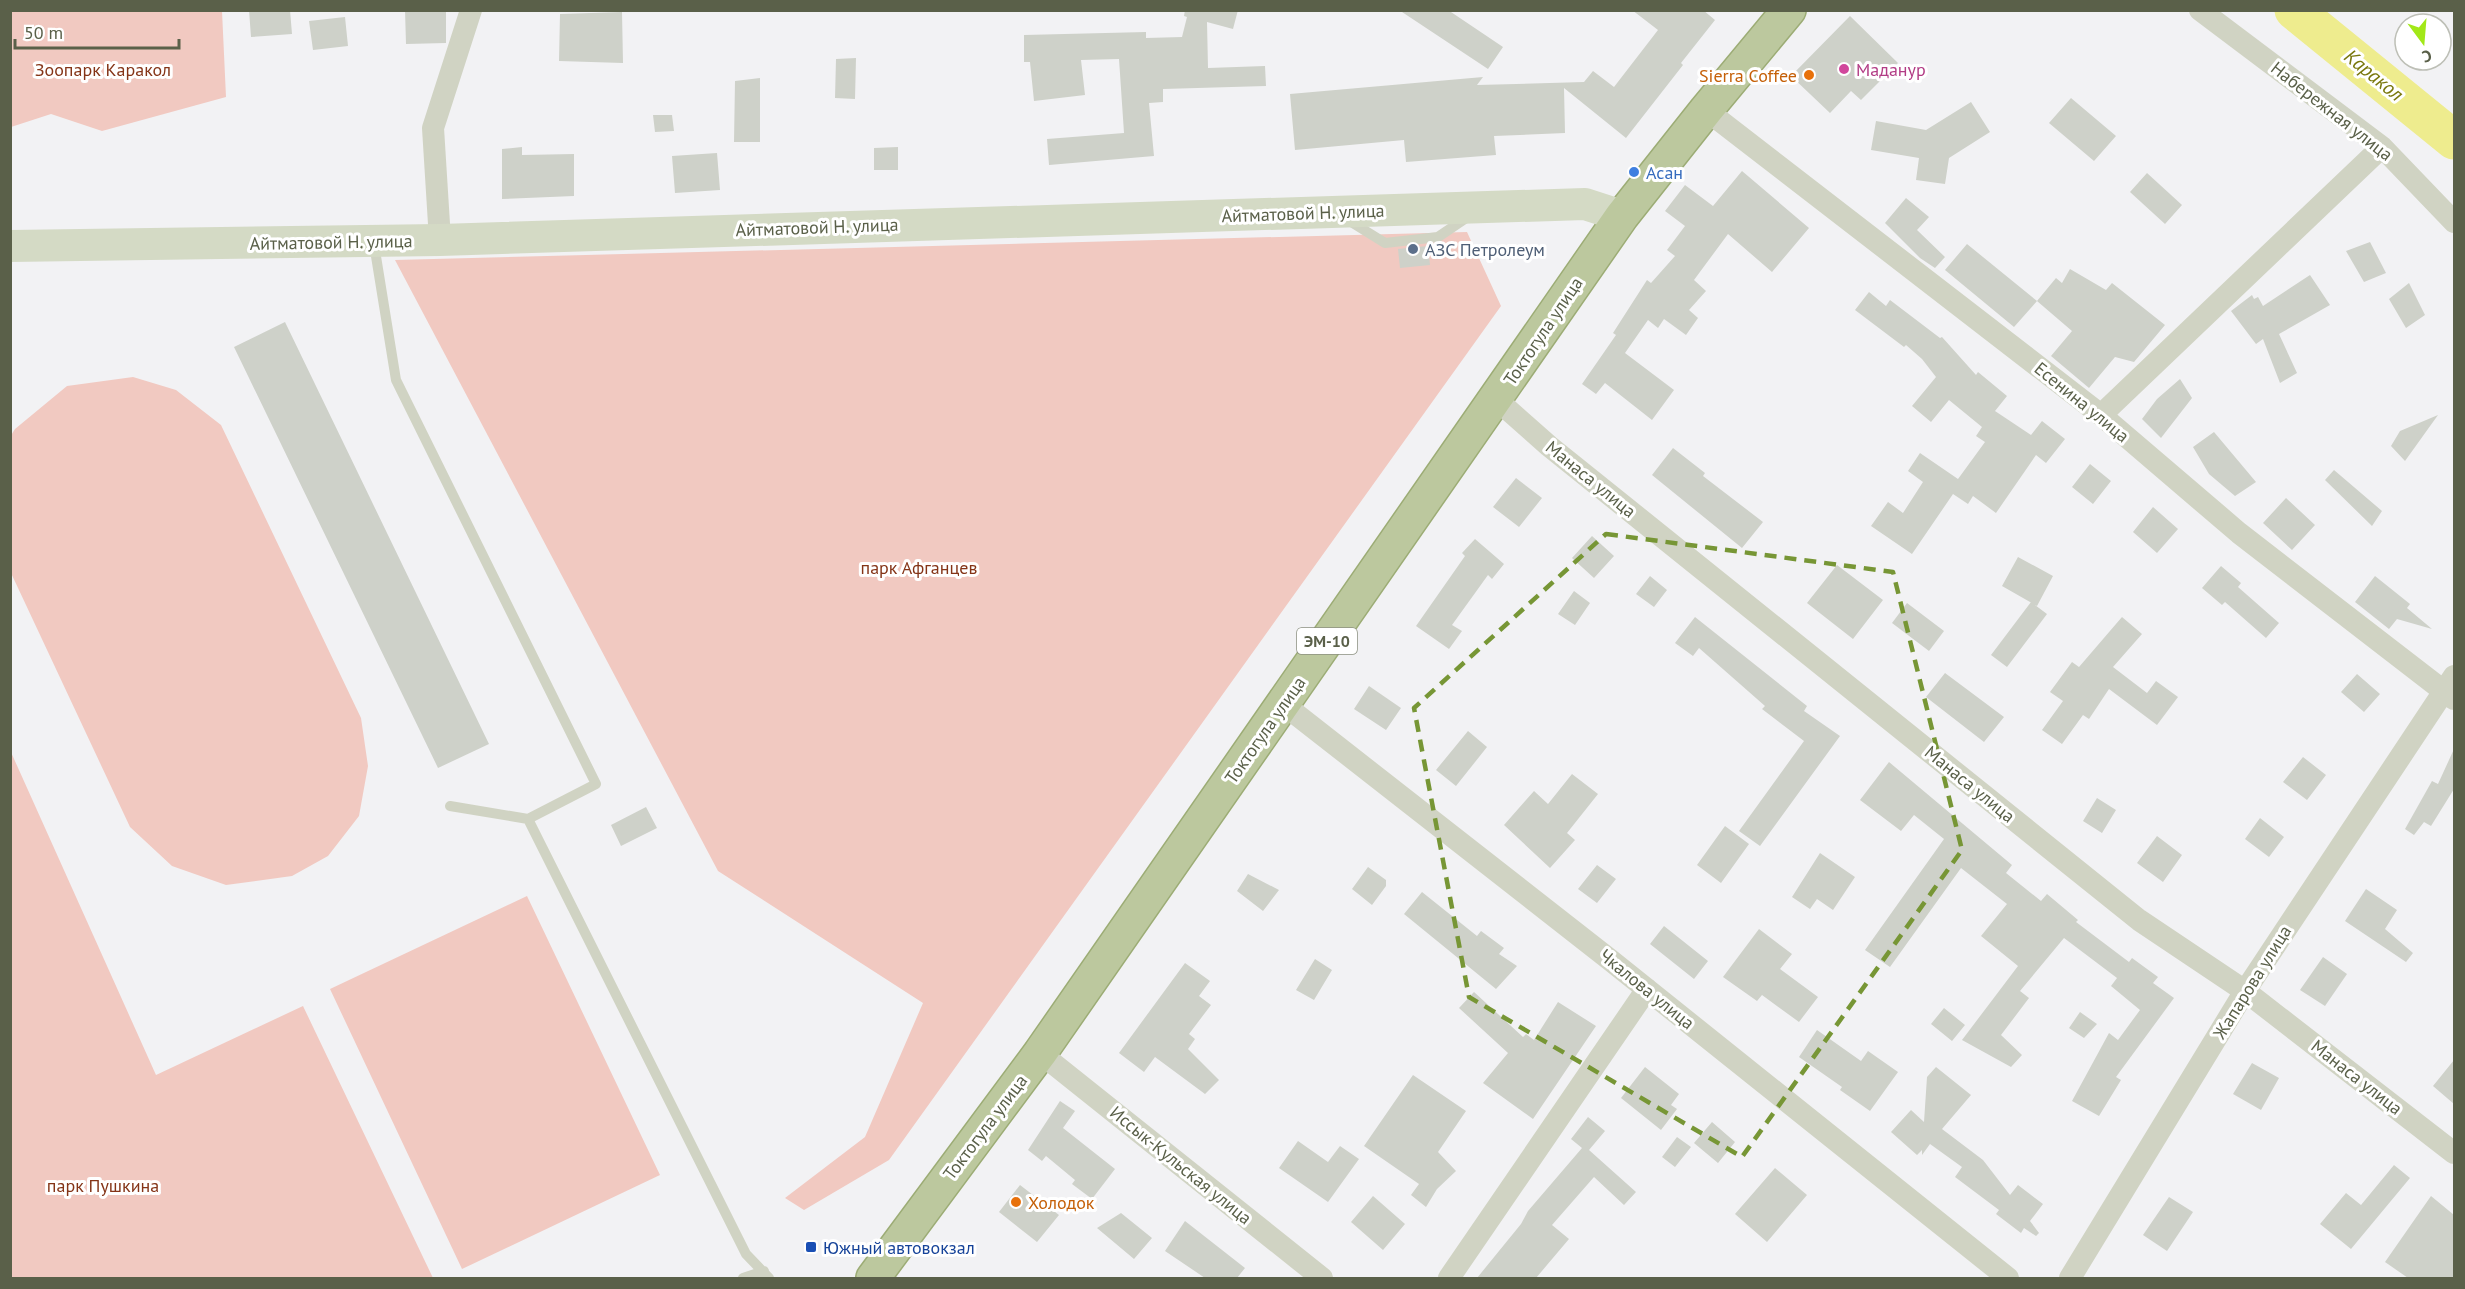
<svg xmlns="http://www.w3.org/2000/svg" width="2465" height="1289" font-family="'PT Sans',sans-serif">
<rect width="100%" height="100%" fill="#f2f2f4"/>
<!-- green -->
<path fill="#f1c9c1" d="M 11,10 L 222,11 L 226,97 L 102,131 L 51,114 L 11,127 Z
M 1467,232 L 1501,306 L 889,1160 L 804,1210 L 785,1198 L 865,1137 L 923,1003 L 718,871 L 395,260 Z
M 133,377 L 176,390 L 221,425 L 361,718 L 368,766 L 359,816 L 328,856 L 292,876 L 226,885 L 172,866 L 130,827 L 11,573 L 10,437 L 15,429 L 67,386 Z
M 10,750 L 156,1075 L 303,1006 L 433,1278 L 11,1278 Z
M 527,896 L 660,1175 L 462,1269 L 330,989 Z"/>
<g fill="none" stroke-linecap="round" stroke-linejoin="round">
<!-- river -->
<path stroke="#eeec8e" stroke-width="39" d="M 2294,10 L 2454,140"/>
</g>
<!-- building -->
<path fill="#ced1c9" d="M 249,10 L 290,10 L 292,34 L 251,37 Z
M 405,10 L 446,10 L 446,43 L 406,44 Z
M 1185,10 L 1238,10 L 1233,29 L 1207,22 L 1208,68 L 1265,66 L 1266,86 L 1163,89 L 1163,102 L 1149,103 L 1154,156 L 1049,165 L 1047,139 L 1124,133 L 1119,59 L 1081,60 L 1085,95 L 1034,101 L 1030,62 L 1024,62 L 1024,35 L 1146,32 L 1146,38 L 1182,37 L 1187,17 L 1184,16 Z
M 1399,10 L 1448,10 L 1503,47 L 1488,69 Z
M 1632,10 L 1703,10 L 1715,20 L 1681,63 L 1683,65 L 1626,138 L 1564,88 L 1565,133 L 1494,136 L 1496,155 L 1406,162 L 1404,140 L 1295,150 L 1290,94 L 1483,77 L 1477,85 L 1584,82 L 1593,71 L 1614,87 L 1658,30 Z
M 622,12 L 623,63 L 559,61 L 560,14 Z
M 1850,16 L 1898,63 L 1861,100 L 1851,91 L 1830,113 L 1791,76 Z
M 345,17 L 348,46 L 313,50 L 309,21 Z
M 856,58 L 855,99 L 835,98 L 836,59 Z
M 760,78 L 760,142 L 734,142 L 735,81 Z
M 2071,98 L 2116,136 L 2094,161 L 2049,123 Z
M 1971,102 L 1990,132 L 1949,158 L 1945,184 L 1916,180 L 1919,158 L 1871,150 L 1876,121 L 1926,130 Z
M 653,115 L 672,115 L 674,131 L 655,132 Z
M 522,147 L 522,155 L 574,154 L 574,196 L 502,199 L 502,149 Z
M 898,147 L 898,170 L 874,170 L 874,148 Z
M 717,153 L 720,190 L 675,193 L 672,156 Z
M 1742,171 L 1809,228 L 1772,272 L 1728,234 L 1694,280 L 1706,291 L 1689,310 L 1698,318 L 1686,335 L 1664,319 L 1658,328 L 1648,320 L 1625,353 L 1674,390 L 1652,420 L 1605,383 L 1596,394 L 1582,384 L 1616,335 L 1613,333 L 1647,280 L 1651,283 L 1675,256 L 1667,250 L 1685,226 L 1665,211 L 1685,185 L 1713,206 Z
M 2147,173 L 2182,205 L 2165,224 L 2130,192 Z
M 1906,198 L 1929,217 L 1917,230 L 1945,257 L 1935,268 L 1920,258 L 1885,223 Z
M 2370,242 L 2386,273 L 2364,282 L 2346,251 Z
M 1967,244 L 2037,301 L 2014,327 L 1945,270 Z
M 1428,246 L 1430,265 L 1400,268 L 1398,249 Z
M 2070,269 L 2106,290 L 2112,283 L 2165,325 L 2134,362 L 2115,357 L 2089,388 L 2051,356 L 2072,331 L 2037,301 L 2056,278 L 2062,283 Z
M 2310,275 L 2330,305 L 2279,334 L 2297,373 L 2280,383 L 2263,339 L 2256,344 L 2231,311 L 2252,295 L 2254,299 L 2258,297 L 2263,306 Z
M 2409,283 L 2425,315 L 2406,328 L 2389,299 Z
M 1869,292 L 1886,306 L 1890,300 L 1940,338 L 1942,337 L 1976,375 L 1978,372 L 2007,396 L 1995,411 L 2031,435 L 2042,421 L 2065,439 L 2046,463 L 2036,455 L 1996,513 L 1973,496 L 1968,504 L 1953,494 L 1912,554 L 1871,526 L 1888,502 L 1903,513 L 1923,482 L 1908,471 L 1920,453 L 1958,479 L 1985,442 L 1976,436 L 1982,427 L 1949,400 L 1931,422 L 1912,406 L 1936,377 L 1922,359 L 1906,345 L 1904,347 L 1855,310 Z
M 285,322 L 489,744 L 438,768 L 234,347 Z
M 2180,379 L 2192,398 L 2161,438 L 2142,419 L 2157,399 Z
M 2438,415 L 2405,461 L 2391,446 L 2400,431 Z
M 2214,432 L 2256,482 L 2235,496 L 2209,474 L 2193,447 Z
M 1673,448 L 1705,473 L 1703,476 L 1763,522 L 1742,548 L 1652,475 Z
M 2090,464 L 2111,481 L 2093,504 L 2072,487 Z
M 2334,470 L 2382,511 L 2372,526 L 2325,480 Z
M 1516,478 L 1542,498 L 1519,527 L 1493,507 Z
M 2286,498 L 2315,525 L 2292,550 L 2263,523 Z
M 2153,507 L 2178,529 L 2157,553 L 2133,532 Z
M 1592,536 L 1614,556 L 1594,578 L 1572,558 Z
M 1475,539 L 1504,564 L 1492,579 L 1488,575 L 1452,625 L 1462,631 L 1449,649 L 1416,626 L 1465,556 L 1462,553 Z
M 2018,557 L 2053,576 L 2037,606 L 2002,586 Z
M 1837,565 L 1883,600 L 1853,639 L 1807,603 Z
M 2221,566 L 2241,583 L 2238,587 L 2279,623 L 2266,638 L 2225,602 L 2222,605 L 2202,588 Z
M 1650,576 L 1667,590 L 1654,607 L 1636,594 Z
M 2375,576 L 2410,604 L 2407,608 L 2432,629 L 2397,619 L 2389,629 L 2355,602 Z
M 1574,591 L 1590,603 L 1575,625 L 1558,614 Z
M 2031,602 L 2047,614 L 2007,667 L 1991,655 Z
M 1907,603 L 1944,631 L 1929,651 L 1892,623 Z
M 1695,617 L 1807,706 L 1804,711 L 1840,736 L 1760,846 L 1739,831 L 1804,741 L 1762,709 L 1765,706 L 1699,648 L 1693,656 L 1675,643 Z
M 2122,617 L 2142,634 L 2113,667 L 2147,693 L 2156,681 L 2178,697 L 2157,725 L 2109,689 L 2089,719 L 2083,715 L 2062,744 L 2042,730 L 2063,701 L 2050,692 L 2072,662 L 2079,667 Z
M 1945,673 L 2004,717 L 1984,742 L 1926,697 Z
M 2357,674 L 2380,694 L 2364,712 L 2341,692 Z
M 1369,686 L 1401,708 L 1386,730 L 1354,709 Z
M 1468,731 L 1487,747 L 1456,786 L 1436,770 Z
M 2454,749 L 2454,789 L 2431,826 L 2424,822 L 2414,835 L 2405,829 L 2432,781 L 2438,784 Z
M 2303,757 L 2326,775 L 2307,800 L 2283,782 Z
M 1889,762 L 2012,865 L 2006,873 L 2041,901 L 2047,894 L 2078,920 L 2076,922 L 2129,962 L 2132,958 L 2158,977 L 2153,983 L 2174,998 L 2116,1077 L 2121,1080 L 2099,1116 L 2072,1101 L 2109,1033 L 2118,1040 L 2140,1010 L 2111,986 L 2117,978 L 2064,938 L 2020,991 L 2029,998 L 2001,1035 L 2022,1055 L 2011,1067 L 1962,1040 L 2018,966 L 1981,936 L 2007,904 L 1961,868 L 1890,967 L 1865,950 L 1944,839 L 1914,815 L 1901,831 L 1860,800 Z
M 1572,774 L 1598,794 L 1567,833 L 1575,840 L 1550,868 L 1504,825 L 1534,791 L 1548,804 Z
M 2097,798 L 2116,810 L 2102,833 L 2083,821 Z
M 646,807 L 657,828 L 621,846 L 611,825 Z
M 2260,818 L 2284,837 L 2269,857 L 2245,839 Z
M 1725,826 L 1749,844 L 1721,883 L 1697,865 Z
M 2157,836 L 2182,855 L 2163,882 L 2137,863 Z
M 1820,853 L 1855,877 L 1833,910 L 1817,899 L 1810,909 L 1792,897 Z
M 1597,865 L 1616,879 L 1597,903 L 1578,889 Z
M 1368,867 L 1386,880 L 1386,886 L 1372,905 L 1352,889 Z
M 1248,874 L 1279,890 L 1263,911 L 1237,891 Z
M 2366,889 L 2397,910 L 2385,929 L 2413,953 L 2406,962 L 2345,921 Z
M 1422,892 L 1477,936 L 1481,931 L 1504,948 L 1499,954 L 1517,966 L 1496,989 L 1404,914 Z
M 1664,926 L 1708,961 L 1694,979 L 1650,944 Z
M 1759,929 L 1792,954 L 1780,969 L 1818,997 L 1799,1022 L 1762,995 L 1757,1001 L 1723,977 Z
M 2323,957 L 2347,974 L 2325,1006 L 2300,990 Z
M 1315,959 L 1332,970 L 1314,1000 L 1296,990 Z
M 1185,963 L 1210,981 L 1199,996 L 1211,1005 L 1189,1034 L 1195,1039 L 1188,1049 L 1219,1080 L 1205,1094 L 1155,1057 L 1144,1072 L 1119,1053 Z
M 1474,992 L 1523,1037 L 1526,1034 L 1534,1040 L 1558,1002 L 1596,1026 L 1533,1119 L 1483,1083 L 1508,1053 L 1459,1008 Z
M 1944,1008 L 1965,1025 L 1952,1041 L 1931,1024 Z
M 2080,1012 L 2097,1024 L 2084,1038 L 2069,1028 Z
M 1817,1030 L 1861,1061 L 1868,1051 L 1898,1072 L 1870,1111 L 1840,1090 L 1842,1087 L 1799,1057 Z
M 2454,1060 L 2454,1104 L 2433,1086 Z
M 2252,1063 L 2279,1078 L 2261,1110 L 2233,1094 Z
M 1645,1067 L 1679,1094 L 1671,1105 L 1677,1109 L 1661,1130 L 1621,1098 Z
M 1936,1067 L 1971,1095 L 1942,1129 L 1983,1160 L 2010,1195 L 2018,1185 L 2043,1204 L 2030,1221 L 2039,1233 L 2036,1236 L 2024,1228 L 2021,1233 L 1996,1214 L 1999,1210 L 1955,1177 L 1962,1167 L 1930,1144 L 1922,1155 L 1922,1150 L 1917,1155 L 1891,1132 L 1911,1110 L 1924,1122 L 1927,1077 Z
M 1413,1075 L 1466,1111 L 1438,1152 L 1456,1171 L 1437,1189 L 1426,1207 L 1411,1195 L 1419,1184 L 1364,1146 Z
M 1060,1101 L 1075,1111 L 1063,1128 L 1115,1169 L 1092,1199 L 1072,1184 L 1075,1180 L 1046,1156 L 1042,1161 L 1028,1150 Z
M 1588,1117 L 1605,1131 L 1589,1150 L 1636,1192 L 1624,1205 L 1594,1177 L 1552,1225 L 1569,1239 L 1536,1278 L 1477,1278 L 1521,1224 L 1528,1211 L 1582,1148 L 1571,1139 Z
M 1712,1122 L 1735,1142 L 1718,1163 L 1694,1143 Z
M 1677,1137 L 1691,1147 L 1675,1167 L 1662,1157 Z
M 1298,1141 L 1328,1162 L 1340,1146 L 1359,1159 L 1328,1202 L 1279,1168 Z
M 2394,1165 L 2410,1178 L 2351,1249 L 2320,1224 L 2346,1193 L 2361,1205 Z
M 1775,1168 L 1807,1195 L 1767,1242 L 1735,1214 Z
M 1020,1185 L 1059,1215 L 1037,1242 L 999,1212 Z
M 1373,1196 L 1405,1224 L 1383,1250 L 1351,1222 Z
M 2431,1196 L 2454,1215 L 2454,1278 L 2408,1278 L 2385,1262 Z
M 2169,1197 L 2193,1212 L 2167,1251 L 2143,1235 Z
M 1121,1213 L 1152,1238 L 1134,1259 L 1097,1228 Z
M 1185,1221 L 1245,1268 L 1237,1278 L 1205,1278 L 1165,1251 Z"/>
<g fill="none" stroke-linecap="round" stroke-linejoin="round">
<!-- trunk casing -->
<g stroke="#9cac75" stroke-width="36">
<path id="trunk" d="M 873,1278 L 1040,1053 L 1622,216 L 1706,110 L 1789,10"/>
</g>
<!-- service -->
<path stroke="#d0d3c3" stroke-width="10" d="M 1348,220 L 1385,243 L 1438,237 L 1469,216
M 374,244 L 396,380 L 596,784 L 528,819 L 450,806
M 528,819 L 746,1254 L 769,1278
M 743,1278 L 764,1271"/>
<!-- minor -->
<path stroke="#d0d3c3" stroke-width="22" d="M 2200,10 L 2382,147 L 2454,222
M 1706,110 L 2101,415 L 2239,533 L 2454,699
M 440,240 L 433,128 L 471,10
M 1496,399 L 1549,446 L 2139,920 L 2245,991 L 2454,1153
M 2101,415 L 2382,147
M 1283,704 L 1609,959 L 2008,1278
M 1040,1053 L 1322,1278
M 1449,1278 L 1647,989
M 2070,1278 L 2245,991 L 2454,676"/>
<!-- secondary -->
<path stroke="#d4dac5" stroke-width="32" d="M 10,246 L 440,240 L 1585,204 L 1622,216"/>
<!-- trunk -->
<use href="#trunk" stroke="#bcc89e" stroke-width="33"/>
</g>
<!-- marked area -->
<path fill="none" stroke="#779635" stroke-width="4.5" stroke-dasharray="12 8" stroke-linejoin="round" d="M 1606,534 L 1893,572 L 1962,850 L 1742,1157 L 1469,997 L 1414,708 Z"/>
<!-- markers -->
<circle fill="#d1479c" stroke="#fff" stroke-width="2" cx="1844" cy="69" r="6"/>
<g fill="#e8710a" stroke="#fff" stroke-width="2">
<circle cx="1809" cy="75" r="6"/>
<circle cx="1016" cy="1202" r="6"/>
</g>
<circle fill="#3f7fe0" stroke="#fff" stroke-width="2" cx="1634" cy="172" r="6"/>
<circle fill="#5c6f8a" stroke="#fff" stroke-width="2" cx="1413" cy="249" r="6"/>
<rect fill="#1a4fb4" stroke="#fff" stroke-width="2" x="805" y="1241" width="12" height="12" rx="3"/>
<g text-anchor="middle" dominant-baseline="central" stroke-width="6" stroke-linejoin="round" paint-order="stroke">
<!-- shield labels -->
<rect fill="#fff" stroke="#8c9080" stroke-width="1.5" x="1297" y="628" width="60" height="26" rx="4.5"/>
<g font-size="16" font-weight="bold" fill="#5a6049">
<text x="1327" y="641">ЭМ-10</text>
</g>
<!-- park labels -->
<g font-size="18" fill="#843417" stroke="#fff">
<text x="103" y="69">Зоопарк Каракол</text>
<text x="919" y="567">парк Афганцев</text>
<text x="103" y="1185">парк Пушкина</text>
</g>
<!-- hotel labels -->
<g font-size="18" fill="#b23c85" stroke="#fff" text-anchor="start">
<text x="1856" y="69">Маданур</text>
</g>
<!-- food labels -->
<g font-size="18" fill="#c56008" stroke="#fff" text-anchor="end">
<text x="1797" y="75">Sierra Coffee</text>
<text x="1028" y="1202" text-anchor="start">Холодок</text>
</g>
<!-- street labels -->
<g font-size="18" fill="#5a6049" stroke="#fff">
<text transform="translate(2332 111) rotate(38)">Набережная улица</text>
<text transform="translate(1303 213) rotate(-2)">Айтматовой Н. улица</text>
<text transform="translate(817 227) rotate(-2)">Айтматовой Н. улица</text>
<text transform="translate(331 242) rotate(-1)">Айтматовой Н. улица</text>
<text transform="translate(1543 331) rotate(-56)">Токтогула улица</text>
<text transform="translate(2082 402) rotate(39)">Есенина улица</text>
<text transform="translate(1591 479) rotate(39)">Манаса улица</text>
<text transform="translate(1265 730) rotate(-55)">Токтогула улица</text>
<text transform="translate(1970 784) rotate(39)">Манаса улица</text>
<text transform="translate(2252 982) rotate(-58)">Жапарова улица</text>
<text transform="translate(1647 989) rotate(39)">Чкалова улица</text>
<text transform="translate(2357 1077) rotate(38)">Манаса улица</text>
<text transform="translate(985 1127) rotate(-53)">Токтогула улица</text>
<text transform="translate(1181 1165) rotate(39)">Иссык-Кульская улица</text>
</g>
<!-- shop labels -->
<g font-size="18" fill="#366cbe" stroke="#fff" text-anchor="start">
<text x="1646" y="172">Асан</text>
</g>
<!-- service labels -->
<g font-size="18" fill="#4e5e75" stroke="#fff" text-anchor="start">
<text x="1425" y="249">АЗС Петролеум</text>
</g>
<!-- transit labels -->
<g font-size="18" fill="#164399" stroke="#fff" text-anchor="start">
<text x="823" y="1247">Южный автовокзал</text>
</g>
<!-- water labels -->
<g font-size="20" font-style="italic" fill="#79770d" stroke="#fff">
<text transform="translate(2374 75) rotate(39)">Каракол</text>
</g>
</g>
<!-- border -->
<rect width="2465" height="1289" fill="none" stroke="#5a6049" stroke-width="24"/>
<!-- north arrow -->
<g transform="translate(2423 42) rotate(164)"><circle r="28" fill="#ffffff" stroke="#bdbfb6" stroke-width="1.5"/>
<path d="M0-4.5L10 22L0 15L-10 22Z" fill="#a2e818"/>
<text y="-9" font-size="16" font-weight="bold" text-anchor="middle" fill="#5a6049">С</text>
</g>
<!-- scale -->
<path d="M15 39v9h164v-9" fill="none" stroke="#5a6049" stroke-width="3"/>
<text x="24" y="39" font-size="18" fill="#5a6049" stroke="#ffffff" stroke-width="4.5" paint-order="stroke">50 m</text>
</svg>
